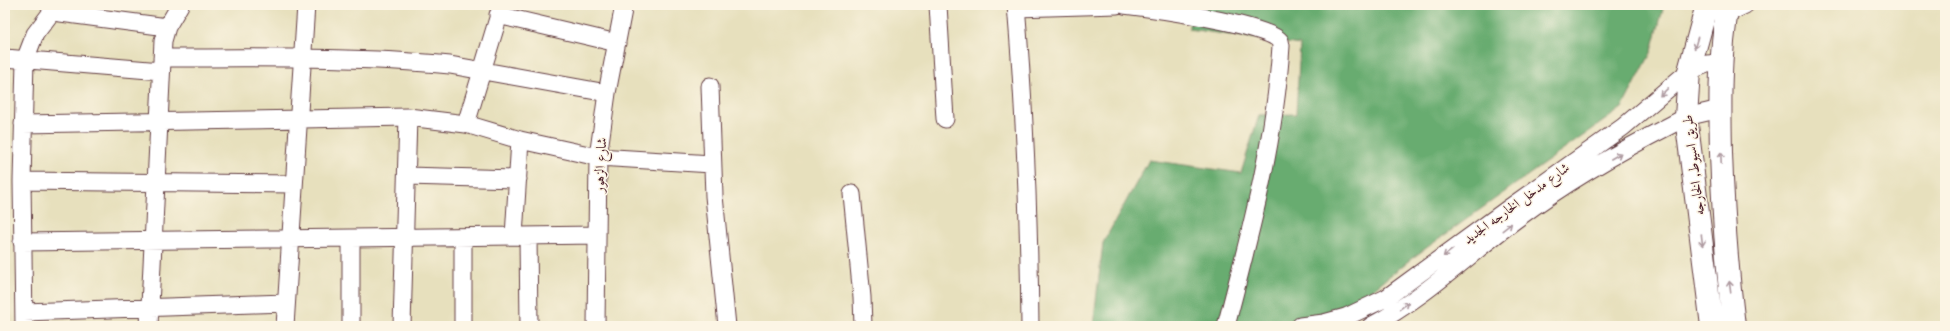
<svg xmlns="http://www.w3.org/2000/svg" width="1950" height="331" font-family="'Libre Caslon Text',Amiri,serif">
<rect width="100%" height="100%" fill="#fcf5e5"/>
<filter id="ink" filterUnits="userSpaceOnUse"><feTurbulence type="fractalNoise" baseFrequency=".025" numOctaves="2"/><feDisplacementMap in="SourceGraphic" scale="8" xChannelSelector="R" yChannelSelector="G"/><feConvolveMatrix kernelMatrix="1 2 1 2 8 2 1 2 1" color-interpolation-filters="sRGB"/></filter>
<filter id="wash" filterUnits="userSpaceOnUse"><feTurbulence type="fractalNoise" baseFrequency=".012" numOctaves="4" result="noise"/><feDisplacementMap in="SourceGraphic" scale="16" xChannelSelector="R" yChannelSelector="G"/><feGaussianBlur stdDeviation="0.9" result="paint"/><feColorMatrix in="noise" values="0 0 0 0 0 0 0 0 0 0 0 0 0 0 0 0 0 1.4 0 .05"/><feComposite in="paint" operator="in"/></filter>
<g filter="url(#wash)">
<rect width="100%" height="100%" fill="#e7e0bd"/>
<!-- forest -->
<path fill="#68ac6f" stroke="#59664d" d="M 1190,5 L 1664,5 L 1652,51 L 1622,108 L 1411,259 L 1349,308 L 1311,326 L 1093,326 L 1103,243 L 1149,160 L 1241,173 L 1259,115 L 1296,114 L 1300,45 L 1189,29 Z"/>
</g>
<g filter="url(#ink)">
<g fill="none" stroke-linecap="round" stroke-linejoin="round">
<!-- minor casing -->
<g stroke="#623c41" stroke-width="19">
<path id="minor" d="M 938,5 L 945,119
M 1016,5 C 1025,112 1029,219 1030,326
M 1124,5 C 1150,8 1267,24 1280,41 L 1281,46 C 1275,142 1250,234 1226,326
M 1016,8 L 1117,5
M 53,12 L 167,27
M 1726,14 L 1745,5
M 498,15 L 617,43
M 5,58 L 161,71
M 162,58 C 258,58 355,56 450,65 L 607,93
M 710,86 L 714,196 L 727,326
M 23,124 L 408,117 L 466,124 L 520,140 L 598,157 L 712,164
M 466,124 L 502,5
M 407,176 L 518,179
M 22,181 L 294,184
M 852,194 L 862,297 L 863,326
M 514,236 L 520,140
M 528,236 L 529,326
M 463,237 L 463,326
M 22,242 L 597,235
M 24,312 L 286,303
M 24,326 L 22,181 L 25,60 L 35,34 L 57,5
M 149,326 L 163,41 L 167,27 L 180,5
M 285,326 L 306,5
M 351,326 L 351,239
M 402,326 L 408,117
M 596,326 L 598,157 L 607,93 L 624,5
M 1300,326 L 1324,323 L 1346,317 L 1386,298 L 1509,208 L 1623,127 L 1689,71 L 1707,64 L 1721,63
M 1371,326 C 1424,298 1469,254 1518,218 C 1565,183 1618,152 1671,125 L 1686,117 L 1720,109"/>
</g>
<!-- trunk casing -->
<g stroke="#623c41" stroke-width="24">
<path id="trunk" d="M 1707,5 L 1689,71 L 1686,117 L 1712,326
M 1728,5 C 1719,54 1720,104 1721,153 C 1723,211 1727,269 1734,326"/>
</g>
<!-- minor -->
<use href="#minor" stroke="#fff" stroke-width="17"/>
<!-- trunk -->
<use href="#trunk" stroke="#fff" stroke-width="22"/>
</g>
<!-- one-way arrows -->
<defs><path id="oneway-shaft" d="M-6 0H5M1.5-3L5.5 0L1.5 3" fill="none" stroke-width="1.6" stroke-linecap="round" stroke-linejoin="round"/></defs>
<g stroke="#ae9aa0">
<use href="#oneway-shaft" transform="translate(1696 43) rotate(106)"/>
<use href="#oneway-shaft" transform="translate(1664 92) rotate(136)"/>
<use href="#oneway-shaft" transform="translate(1616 156) rotate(-30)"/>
<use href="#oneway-shaft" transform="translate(1721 158) rotate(-92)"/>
<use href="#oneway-shaft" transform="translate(1507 227) rotate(-38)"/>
<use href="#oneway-shaft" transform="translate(1702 240) rotate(83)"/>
<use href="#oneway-shaft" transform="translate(1448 253) rotate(143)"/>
<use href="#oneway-shaft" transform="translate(1730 287) rotate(-97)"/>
<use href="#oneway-shaft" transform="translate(1404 306) rotate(-37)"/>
</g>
</g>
<g text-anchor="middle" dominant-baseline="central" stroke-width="3" stroke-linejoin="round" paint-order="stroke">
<!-- street labels -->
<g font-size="14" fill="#4a1f2b" stroke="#fcf5e5">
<text transform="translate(600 165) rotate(-87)">شارع الزهور</text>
<text transform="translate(1693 165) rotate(-97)">طريق اسيوط, الخارجه</text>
<text transform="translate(1516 203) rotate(-36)">شارع مدخل الخارجه الجديد</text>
</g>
</g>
<!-- margin -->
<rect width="1950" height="331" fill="none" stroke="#fcf5e5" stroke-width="20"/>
</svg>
